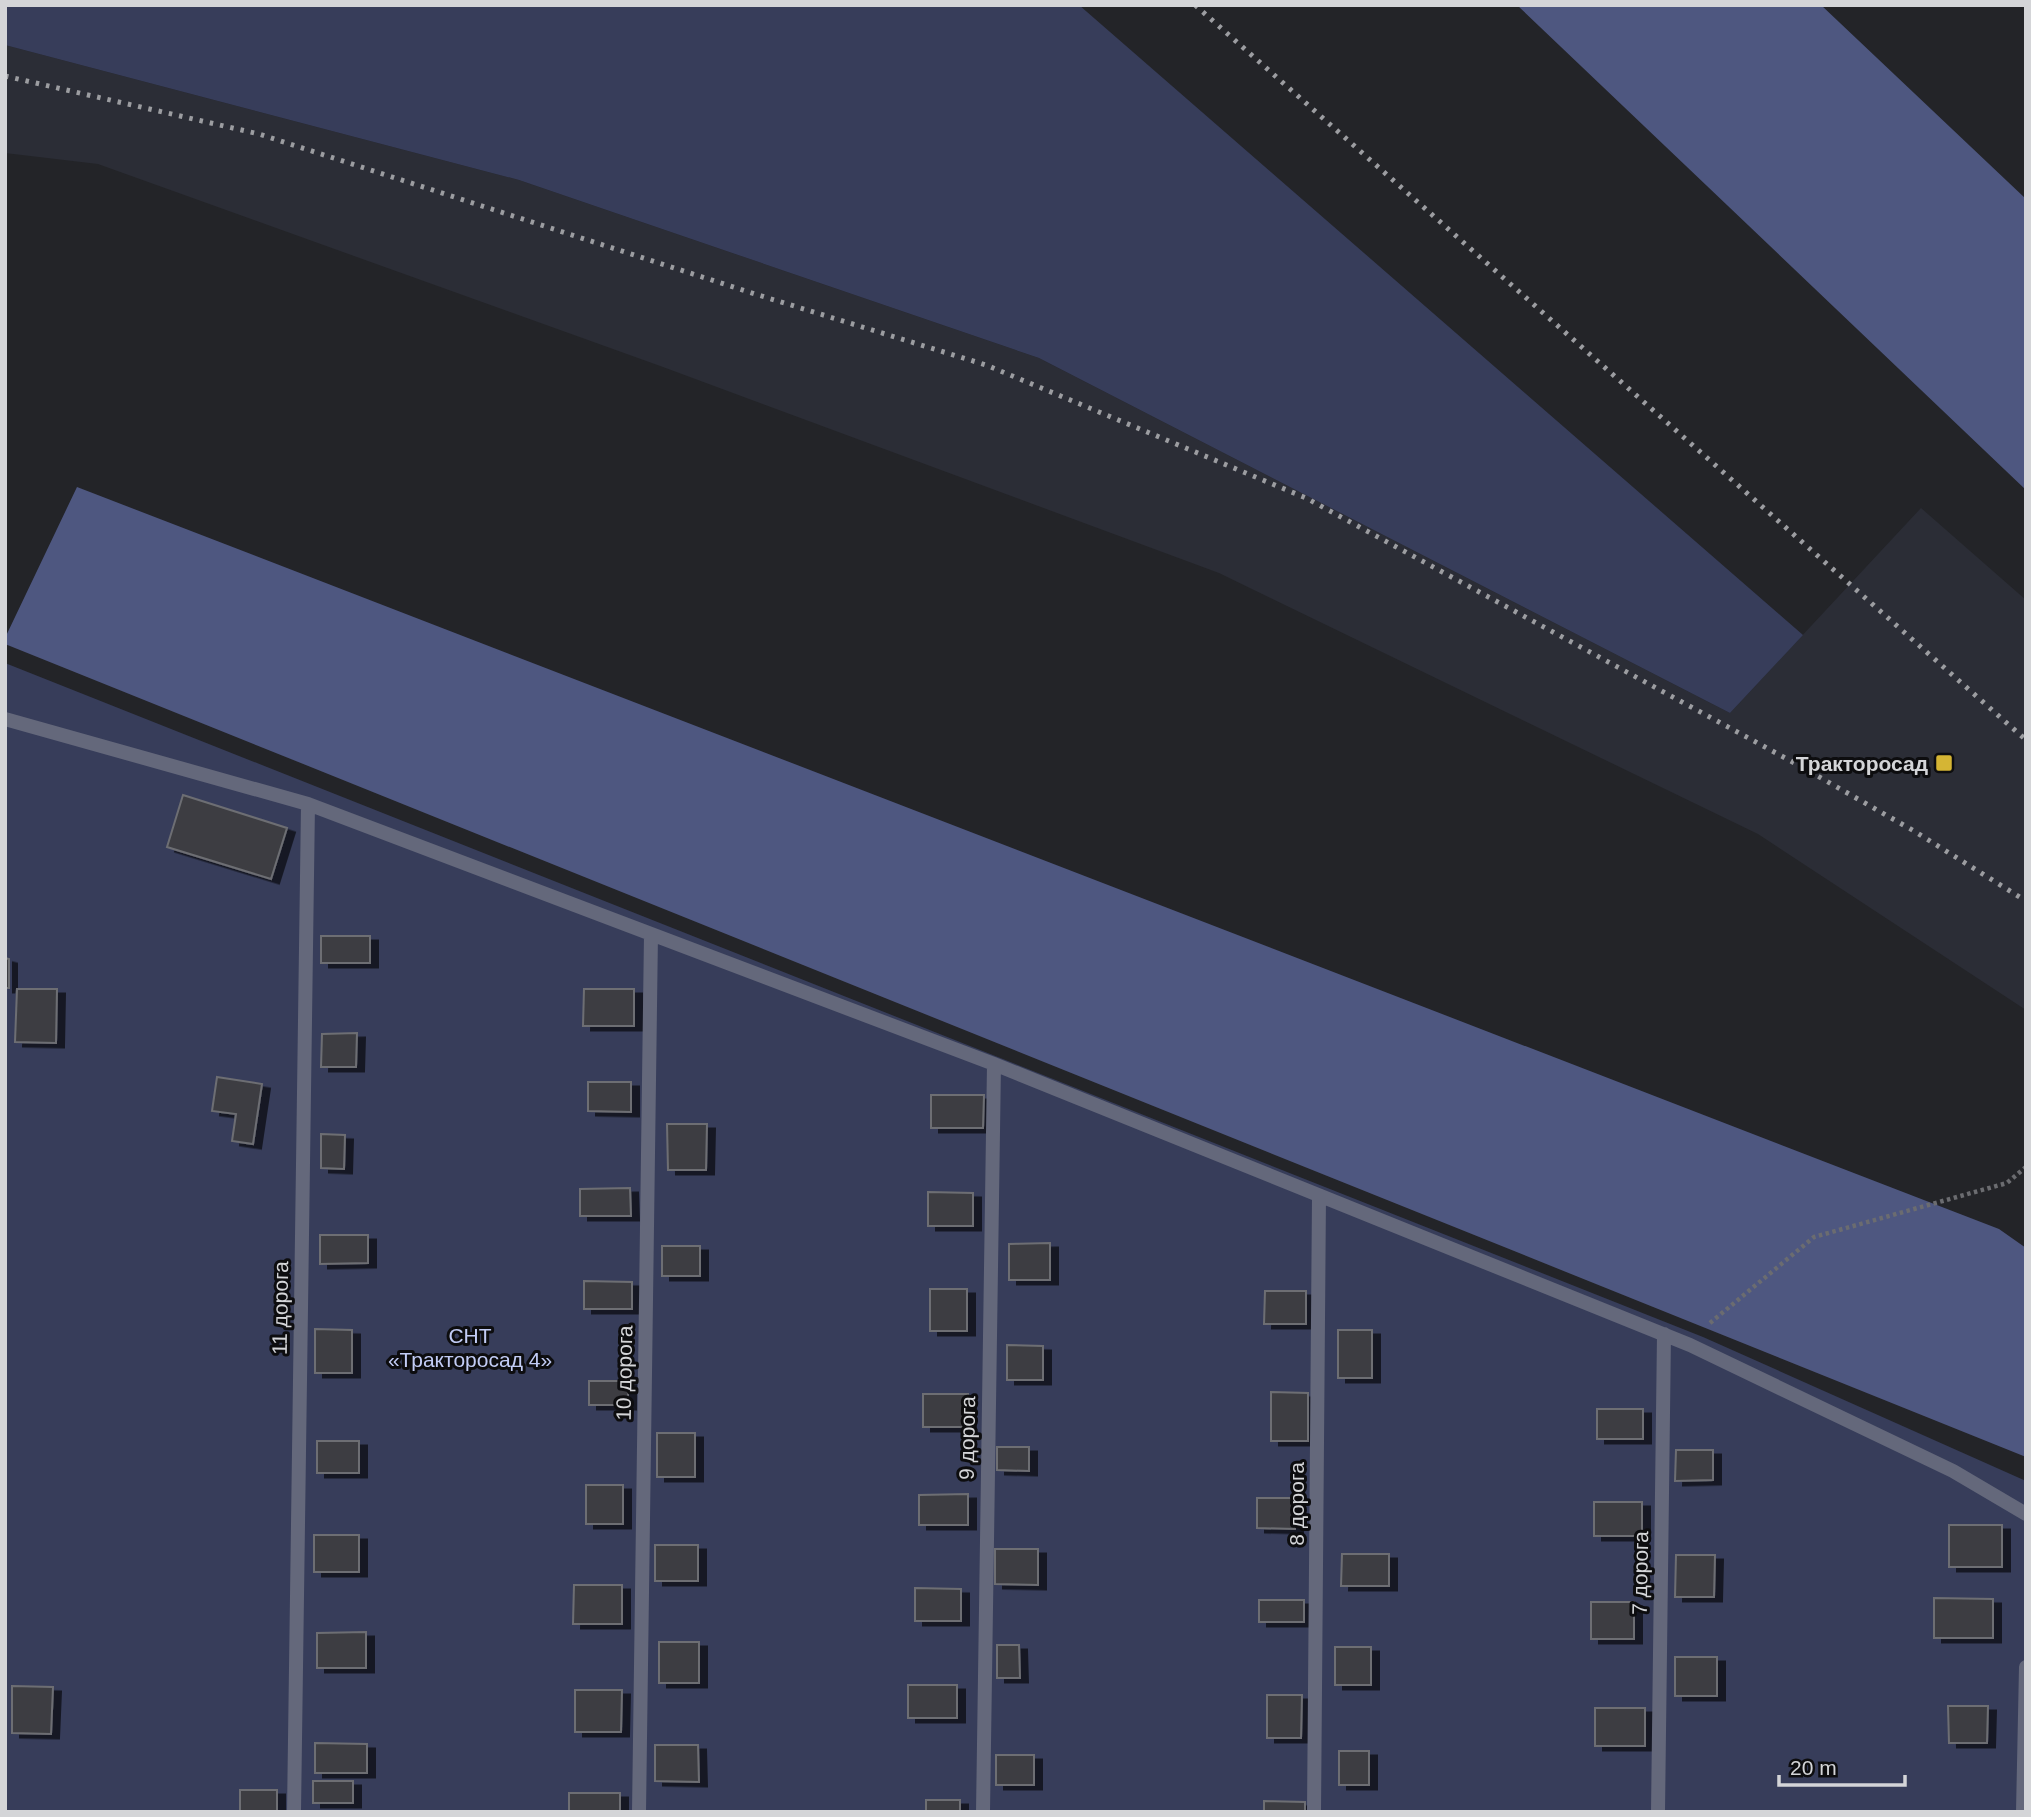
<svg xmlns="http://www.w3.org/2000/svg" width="2031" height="1817" font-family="Arial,sans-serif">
<defs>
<filter id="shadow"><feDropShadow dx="8" dy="4.5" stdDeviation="0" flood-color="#0009"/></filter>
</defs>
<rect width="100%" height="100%" fill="#232428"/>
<!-- built -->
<path fill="#2b2d36" d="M 5,45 L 519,180 L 1039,358 L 1730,713 L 1921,508 L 2026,600 L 2026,1010 L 1758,834 L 1219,573 L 663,367 L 98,164 L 5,153 Z"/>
<!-- green -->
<path fill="#373d5a" d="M 5,5 L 1079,5 L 1803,635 L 1730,713 L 1039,358 L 519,180 L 5,45 Z
M 5,663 L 1703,1337 L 2026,1481 L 2026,1812 L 5,1812 Z"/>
<!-- forest -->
<path fill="#4e5780" d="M 1517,5 L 1821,5 L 2026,199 L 2026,490 Z
M 77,487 L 1999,1229 L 2026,1248 L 2026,1457 L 5,644 L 5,638 Z"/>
<!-- building -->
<path fill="#3d3e42" stroke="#6d6e73" stroke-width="2" filter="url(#shadow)" d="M 183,795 L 287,828 L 271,879 L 167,847 Z
M 321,936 L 370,936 L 370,963 L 321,963 Z
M 5,958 L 9,959 L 9,988 L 5,988 Z
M 17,989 L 57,989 L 56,1043 L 15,1042 Z
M 584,989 L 634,989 L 634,1026 L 583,1026 Z
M 357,1033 L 356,1067 L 321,1067 L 322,1034 Z
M 217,1077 L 262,1084 L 253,1144 L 232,1141 L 236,1114 L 212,1111 Z
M 588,1082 L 631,1082 L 631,1112 L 588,1111 Z
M 931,1095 L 984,1095 L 983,1128 L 931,1128 Z
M 667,1124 L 707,1124 L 706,1170 L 668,1170 Z
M 321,1134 L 345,1135 L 344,1169 L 321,1168 Z
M 630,1188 L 631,1216 L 580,1216 L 580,1189 Z
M 928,1192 L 973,1193 L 973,1226 L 928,1226 Z
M 320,1235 L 368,1235 L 368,1263 L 320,1264 Z
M 1050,1243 L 1050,1280 L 1009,1280 L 1009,1244 Z
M 662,1246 L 700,1246 L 700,1276 L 662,1276 Z
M 584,1281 L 632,1282 L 632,1309 L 584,1309 Z
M 930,1289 L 967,1289 L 967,1331 L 930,1331 Z
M 1265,1291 L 1306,1291 L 1306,1324 L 1264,1324 Z
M 315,1329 L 352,1330 L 352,1373 L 315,1373 Z
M 1338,1330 L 1372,1330 L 1372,1378 L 1338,1378 Z
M 1007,1345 L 1043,1346 L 1043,1380 L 1007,1380 Z
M 589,1381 L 628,1381 L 628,1405 L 589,1405 Z
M 1271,1392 L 1308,1393 L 1308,1441 L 1271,1441 Z
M 923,1394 L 968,1394 L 968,1427 L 923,1427 Z
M 1597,1409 L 1643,1409 L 1643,1439 L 1597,1439 Z
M 657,1433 L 695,1433 L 695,1477 L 657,1477 Z
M 317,1441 L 359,1441 L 359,1473 L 317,1473 Z
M 997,1447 L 1029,1447 L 1029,1471 L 997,1470 Z
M 1676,1450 L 1713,1450 L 1713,1480 L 1675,1481 Z
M 586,1485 L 623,1485 L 623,1524 L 586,1524 Z
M 968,1494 L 968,1525 L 919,1525 L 919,1495 Z
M 1257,1498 L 1295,1498 L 1295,1529 L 1257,1528 Z
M 1594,1502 L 1642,1502 L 1642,1536 L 1594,1536 Z
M 1949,1525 L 2002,1525 L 2002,1567 L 1949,1567 Z
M 314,1535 L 359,1535 L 359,1572 L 314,1572 Z
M 655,1545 L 698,1545 L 698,1581 L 655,1581 Z
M 995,1549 L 1038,1549 L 1038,1585 L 995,1584 Z
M 1342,1554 L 1389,1554 L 1389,1586 L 1341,1586 Z
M 1676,1555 L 1715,1555 L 1714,1597 L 1675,1597 Z
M 574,1585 L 622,1585 L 622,1624 L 573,1624 Z
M 915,1588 L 961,1589 L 961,1621 L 915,1621 Z
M 1934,1598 L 1993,1599 L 1993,1638 L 1934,1638 Z
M 1259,1600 L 1304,1600 L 1304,1622 L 1259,1622 Z
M 1591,1602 L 1634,1602 L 1634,1639 L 1591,1639 Z
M 366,1632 L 366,1668 L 317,1668 L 317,1633 Z
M 659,1642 L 699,1642 L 699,1683 L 659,1683 Z
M 997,1645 L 1019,1645 L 1020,1678 L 997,1678 Z
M 1335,1647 L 1371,1647 L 1371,1685 L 1335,1685 Z
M 1675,1657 L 1717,1657 L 1717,1696 L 1675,1696 Z
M 908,1685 L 957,1685 L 957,1718 L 908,1718 Z
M 12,1686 L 53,1687 L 51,1734 L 12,1733 Z
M 575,1690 L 622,1690 L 621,1732 L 575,1732 Z
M 1267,1695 L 1302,1695 L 1301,1738 L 1267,1738 Z
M 1948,1706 L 1988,1706 L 1987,1743 L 1949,1743 Z
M 1595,1708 L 1645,1708 L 1645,1746 L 1595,1746 Z
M 315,1743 L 367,1744 L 367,1773 L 315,1773 Z
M 655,1745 L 698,1745 L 699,1782 L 655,1781 Z
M 1339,1751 L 1369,1751 L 1369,1785 L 1339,1785 Z
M 996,1755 L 1034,1755 L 1034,1785 L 996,1785 Z
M 313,1781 L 353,1781 L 353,1803 L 313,1803 Z
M 240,1790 L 277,1790 L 277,1812 L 240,1812 Z
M 569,1793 L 620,1793 L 620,1812 L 569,1812 Z
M 926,1800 L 960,1800 L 960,1812 L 926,1812 Z
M 1264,1801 L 1305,1802 L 1305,1812 L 1264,1812 Z"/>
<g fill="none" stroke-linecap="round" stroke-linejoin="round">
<!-- path -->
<path stroke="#6b6c70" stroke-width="4.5" stroke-dasharray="3.5 3.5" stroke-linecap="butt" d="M 1710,1323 L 1814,1237 L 2007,1183 L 2026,1167"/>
<!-- street -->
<path stroke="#64687b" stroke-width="14" d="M 5,719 L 308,804 L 994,1064 L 1690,1345 L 1953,1471 L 2026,1514
M 294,1812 L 308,804
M 639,1812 L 651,934
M 983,1812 L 994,1064
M 1314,1812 L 1319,1196
M 1658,1812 L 1664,1334
M 2023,1812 L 2026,1667"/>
<!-- rail -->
<path stroke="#9c9da1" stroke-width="5" stroke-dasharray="3.5 7" stroke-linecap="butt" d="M 1195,5 L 2026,740
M 5,76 L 259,134 L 755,294 L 986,365 L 1306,498 L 1800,766 L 1914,831 L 2026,901"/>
</g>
<!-- markers -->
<rect fill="#d5b534" stroke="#0d0d0f" stroke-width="2.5" x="1935" y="754" width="18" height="18" rx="3.5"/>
<g text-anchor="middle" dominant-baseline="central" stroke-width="6" stroke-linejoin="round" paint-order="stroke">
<!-- poi labels -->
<g font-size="21" font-weight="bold" fill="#d4d5d8" stroke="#0d0d0f" text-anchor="end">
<text x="1928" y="763">Тракторосад</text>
</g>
<!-- street labels -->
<g font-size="21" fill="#d4d5d8" stroke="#0d0d0f">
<text transform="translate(280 1308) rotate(-89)">11 дорога</text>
<text transform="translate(624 1373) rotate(-89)">10 дорога</text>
<text transform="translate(967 1438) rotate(-89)">9 дорога</text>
<text transform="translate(1296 1504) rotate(-90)">8 дорога</text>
<text transform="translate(1640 1573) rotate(-89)">7 дорога</text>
</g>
<!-- park labels -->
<g font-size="21" fill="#c2ccf5" stroke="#0d0d0f">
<text x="470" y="1335">СНТ<tspan x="470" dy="24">«Тракторосад 4»</tspan></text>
</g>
</g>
<!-- border -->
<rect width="2031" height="1817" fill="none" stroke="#d4d5d8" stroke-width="14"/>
<!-- scale -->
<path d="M1779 1775v10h126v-10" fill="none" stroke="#d4d5d8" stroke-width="3.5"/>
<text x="1790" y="1775" font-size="21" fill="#d4d5d8" stroke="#0d0d0f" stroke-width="5" paint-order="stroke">20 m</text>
</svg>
